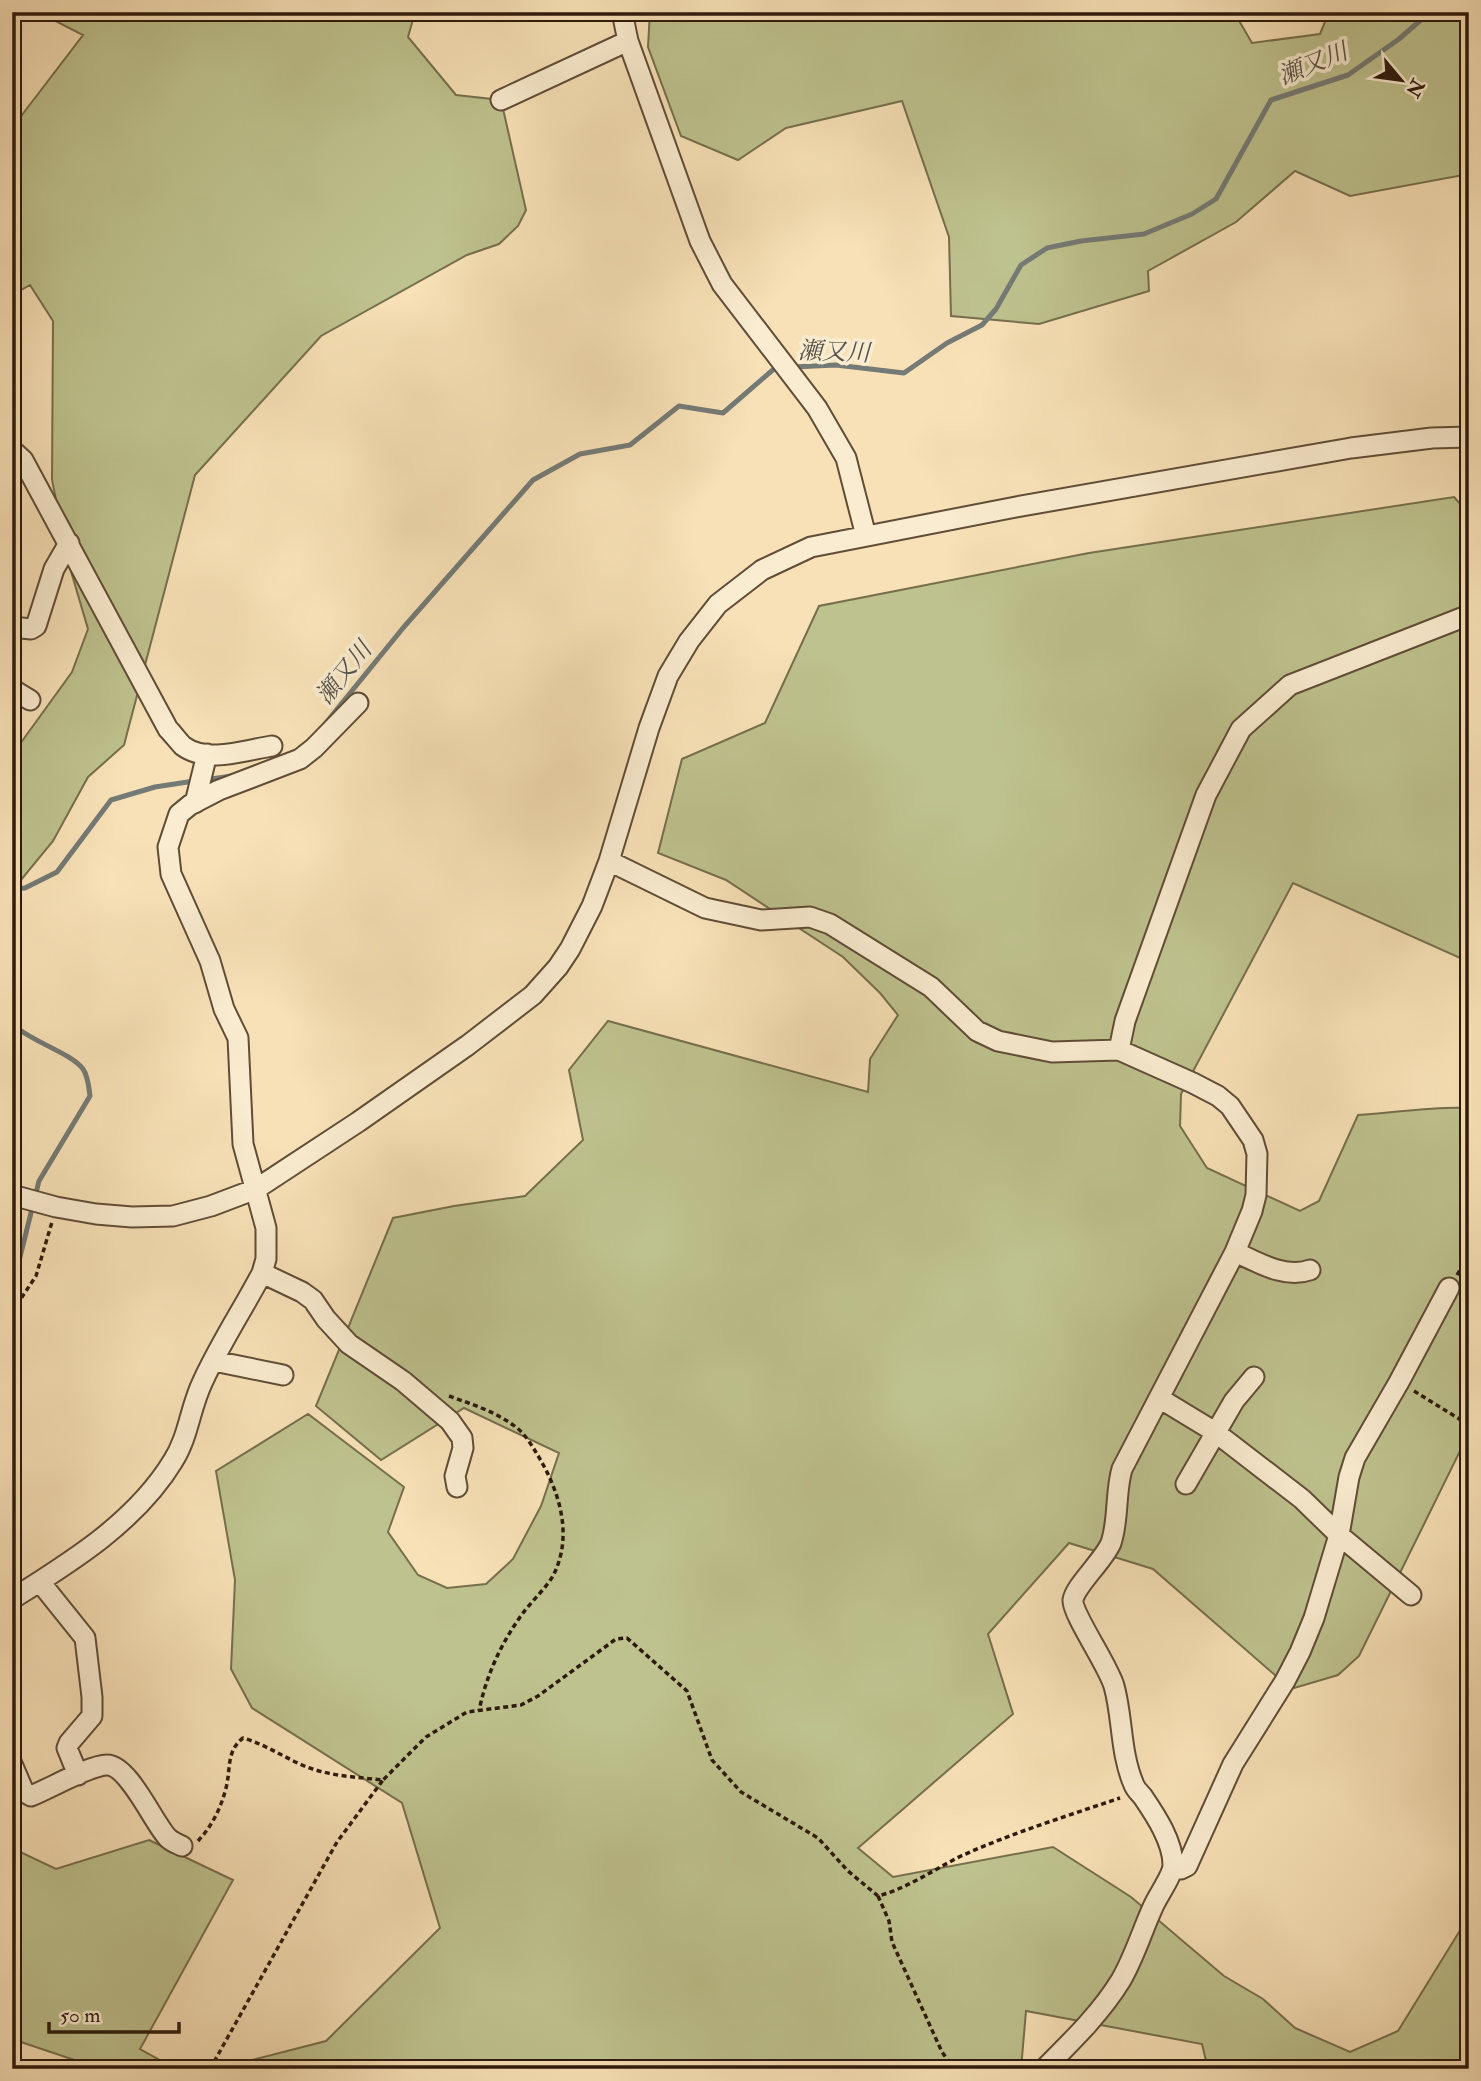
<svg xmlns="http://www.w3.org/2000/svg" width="1481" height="2081" font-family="'IM FELL Double Pica','Noto Serif JP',serif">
<rect width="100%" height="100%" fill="#f8e1b7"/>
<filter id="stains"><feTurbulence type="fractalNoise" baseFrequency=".00286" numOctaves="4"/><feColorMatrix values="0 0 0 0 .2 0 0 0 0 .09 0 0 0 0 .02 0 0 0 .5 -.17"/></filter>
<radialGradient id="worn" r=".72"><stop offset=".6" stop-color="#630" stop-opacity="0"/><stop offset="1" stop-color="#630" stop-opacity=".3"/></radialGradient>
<!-- green -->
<path fill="#bec28e" stroke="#766e4d" stroke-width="2" d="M 38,12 L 415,12 L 408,37 L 456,95 L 501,100 L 526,210 L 518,226 L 499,244 L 467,255 L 321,336 L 195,475 L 124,745 L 88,777 L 53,841 L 12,891 L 12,755 L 72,672 L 88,629 L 70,568 L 52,480 L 53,321 L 30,285 L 12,295 L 12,128 L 83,35 Z
M 650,12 L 1234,12 L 1252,43 L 1320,34 L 1329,12 L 1469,12 L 1469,174 L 1350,196 L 1295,171 L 1236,222 L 1148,271 L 1149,291 L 1039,324 L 951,316 L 949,237 L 902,101 L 786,128 L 738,160 L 681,136 L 648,47 Z
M 1454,497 L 1469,514 L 1469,962 L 1293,883 L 1181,1094 L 1180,1126 L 1207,1168 L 1300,1211 L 1319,1201 L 1358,1115 C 1395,1113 1432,1106 1469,1108 L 1469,1425 L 1464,1443 L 1359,1656 L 1338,1675 L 1291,1689 L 1153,1569 L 1069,1543 L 988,1634 L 1013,1714 L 858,1848 L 893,1877 L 1053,1847 L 1131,1897 L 1224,1976 L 1263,1999 L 1295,2028 L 1350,2052 L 1398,2031 L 1464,1924 L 1469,1877 L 1469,2069 L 1208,2069 L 1202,2044 L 1026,2011 L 1021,2069 L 217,2069 L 326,2041 L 440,1928 L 402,1803 L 252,1708 L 231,1669 L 235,1580 L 216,1471 L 308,1414 L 404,1487 L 388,1532 L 418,1575 L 447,1588 L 486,1584 L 513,1559 L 541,1506 L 559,1453 L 464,1408 L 381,1460 L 316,1406 L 393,1218 L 454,1206 L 525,1196 L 583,1140 L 569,1070 L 608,1021 L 868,1092 L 870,1059 L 898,1015 L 880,993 L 843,957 L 726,880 L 658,853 L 682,759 L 765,723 L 819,606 L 1089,553 Z
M 149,1840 L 233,1880 L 140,2049 L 176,2069 L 101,2069 L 12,2039 L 12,1848 L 56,1869 Z"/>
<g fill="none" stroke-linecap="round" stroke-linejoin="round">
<!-- stream -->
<path stroke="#747a75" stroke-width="5" d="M 793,367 L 836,365 L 904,373 L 947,343 L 982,325 L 996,309 L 1021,265 L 1047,248 L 1081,241 L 1144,234 L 1192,214 L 1216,199 L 1271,100 L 1348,75 L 1399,39 L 1430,12
M 325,724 L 403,628 L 533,480 L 580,454 L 630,445 L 679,406 L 723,413 L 775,368 L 780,368
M 204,780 L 232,776
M 12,889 L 25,888 L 57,872 L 111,800 L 155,787 L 194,781
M 12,1024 C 30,1041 71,1053 83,1069 C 88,1076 89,1088 90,1096 L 39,1181 L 12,1289"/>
<!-- minor casing -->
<g stroke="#604c37" stroke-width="23">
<path id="minor" d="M 622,12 L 628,41 L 700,241 L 722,284 L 817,408 L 846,458 L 866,536
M 501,100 L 628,41
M 12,450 L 23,460 L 168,729 C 173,734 178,741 183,746 C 207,764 246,750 272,746
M 12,627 L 31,629 L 36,626 L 54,569 L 69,543
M 12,689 L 30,700
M 195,803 L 207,754
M 609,861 L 705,908 L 761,920 L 810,917 L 830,924 L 931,987 L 977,1031 L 998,1041 L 1052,1052 L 1119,1050 L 1193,1083 L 1218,1096 L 1230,1106 L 1253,1140 L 1257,1154 L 1256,1195 L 1252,1211 L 1235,1252 L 1122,1469 C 1115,1493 1119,1519 1111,1543 C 1104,1560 1075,1586 1073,1600 C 1072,1614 1108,1665 1114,1686 C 1123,1718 1120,1753 1134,1785 C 1136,1790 1140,1793 1143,1797 C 1156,1816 1173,1842 1173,1865 C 1173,1875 1157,1897 1153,1907 C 1142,1931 1134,1958 1121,1980 C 1101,2013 1071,2042 1044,2069
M 1119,1050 L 1125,1021 L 1206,795 L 1241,729 L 1290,685 L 1469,615
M 12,1195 L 56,1207 L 96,1214 L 132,1217 L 173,1216 L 211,1206 L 256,1189 L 358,1122 L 468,1045 L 533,995 L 558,967 L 570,949 L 592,906 L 609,861 L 649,728 L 668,676 L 689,641 L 718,604 L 762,570 L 811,547 L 1016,507 L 1351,448 L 1432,438 L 1469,437
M 1235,1252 C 1258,1262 1284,1279 1310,1270
M 262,1273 L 302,1292 L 313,1300 L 326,1319 L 349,1344 L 403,1381 L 450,1421 L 462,1438 L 463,1448 L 455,1476 L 457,1487
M 214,1361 L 283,1375
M 1159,1398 L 1215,1432 L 1302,1499 L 1339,1535 L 1411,1595
M 1186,1484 L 1234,1401 L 1254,1377
M 40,1582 L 85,1638 L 92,1697 L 92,1716 L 69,1743 L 67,1748 L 78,1775
M 12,1599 C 71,1562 136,1522 173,1461 C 189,1436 190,1407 203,1381 C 220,1344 243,1309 262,1273 L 266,1259 L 266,1228 L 243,1144 L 238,1038 L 224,1009 L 210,961 L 171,874 L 168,847 L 179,814 L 190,805 L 219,790 L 300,759 L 314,748 L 358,703
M 12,1764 L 24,1792 L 31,1796 C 49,1789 90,1765 107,1765 C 129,1765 154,1824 168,1838 C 172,1842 178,1844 182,1846
M 1174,1867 L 1181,1869 L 1187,1866 L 1233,1764 L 1285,1681 L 1300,1652 L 1314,1618 L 1339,1535 L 1349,1477 L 1355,1458 L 1399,1382 L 1449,1288"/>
</g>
<!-- path -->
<path stroke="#2d1a0c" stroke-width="3.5" stroke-dasharray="5 3.5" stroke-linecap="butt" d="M 1457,1275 L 1469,1256
M 12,1312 L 36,1276 L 52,1222
M 1414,1391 L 1469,1425
M 449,1396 C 471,1404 494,1411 513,1425 C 523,1431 531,1444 537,1454 C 559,1490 574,1535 553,1576 C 545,1589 532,1601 523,1613 C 501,1643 486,1676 479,1711
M 198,1841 C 212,1826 221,1808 226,1788 C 231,1769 226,1751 243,1738 C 264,1744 282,1756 302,1765 C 327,1776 356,1777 383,1780 L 426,1737 L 467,1712 L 521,1705 L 538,1696 L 616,1639 L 627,1638 L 687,1691 L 712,1760 L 741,1792 L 818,1838 L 848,1871 L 878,1896 C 908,1888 933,1870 961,1856 C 1012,1833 1067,1816 1120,1798
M 878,1896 L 889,1921 L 892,1942 L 942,2052 L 954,2069
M 210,2069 L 337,1842 L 383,1780"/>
<!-- minor -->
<use href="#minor" stroke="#faecd0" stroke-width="19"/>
</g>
<g text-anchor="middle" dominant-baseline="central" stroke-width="7" stroke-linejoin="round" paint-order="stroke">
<!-- water labels -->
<g font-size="24" font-style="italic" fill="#565249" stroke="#faecd0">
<text transform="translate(1313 64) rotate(-22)">瀬又川</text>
<text transform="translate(834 352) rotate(2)">瀬又川</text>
<text transform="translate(344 673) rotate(-51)">瀬又川</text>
</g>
</g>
<!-- margin -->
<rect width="1481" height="2081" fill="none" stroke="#f8e1b7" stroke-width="42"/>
<rect x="14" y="14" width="1453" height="2053" fill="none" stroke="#2d1a0c" stroke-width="3.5"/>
<rect x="21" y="21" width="1439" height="2039" fill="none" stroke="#2d1a0c" stroke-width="2"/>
<!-- north arrow -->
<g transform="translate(1401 80) rotate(119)" stroke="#faecd0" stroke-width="5" paint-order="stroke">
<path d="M0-5L12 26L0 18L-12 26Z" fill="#2d1a0c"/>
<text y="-10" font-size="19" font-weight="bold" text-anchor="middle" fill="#2d1a0c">N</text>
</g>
<!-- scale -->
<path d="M49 2022v10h130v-10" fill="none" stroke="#2d1a0c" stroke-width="3.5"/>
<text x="60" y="2022" font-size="21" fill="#2d1a0c" stroke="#faecd0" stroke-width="5" paint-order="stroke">50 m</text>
<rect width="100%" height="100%" filter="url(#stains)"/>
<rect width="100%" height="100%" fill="url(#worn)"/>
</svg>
